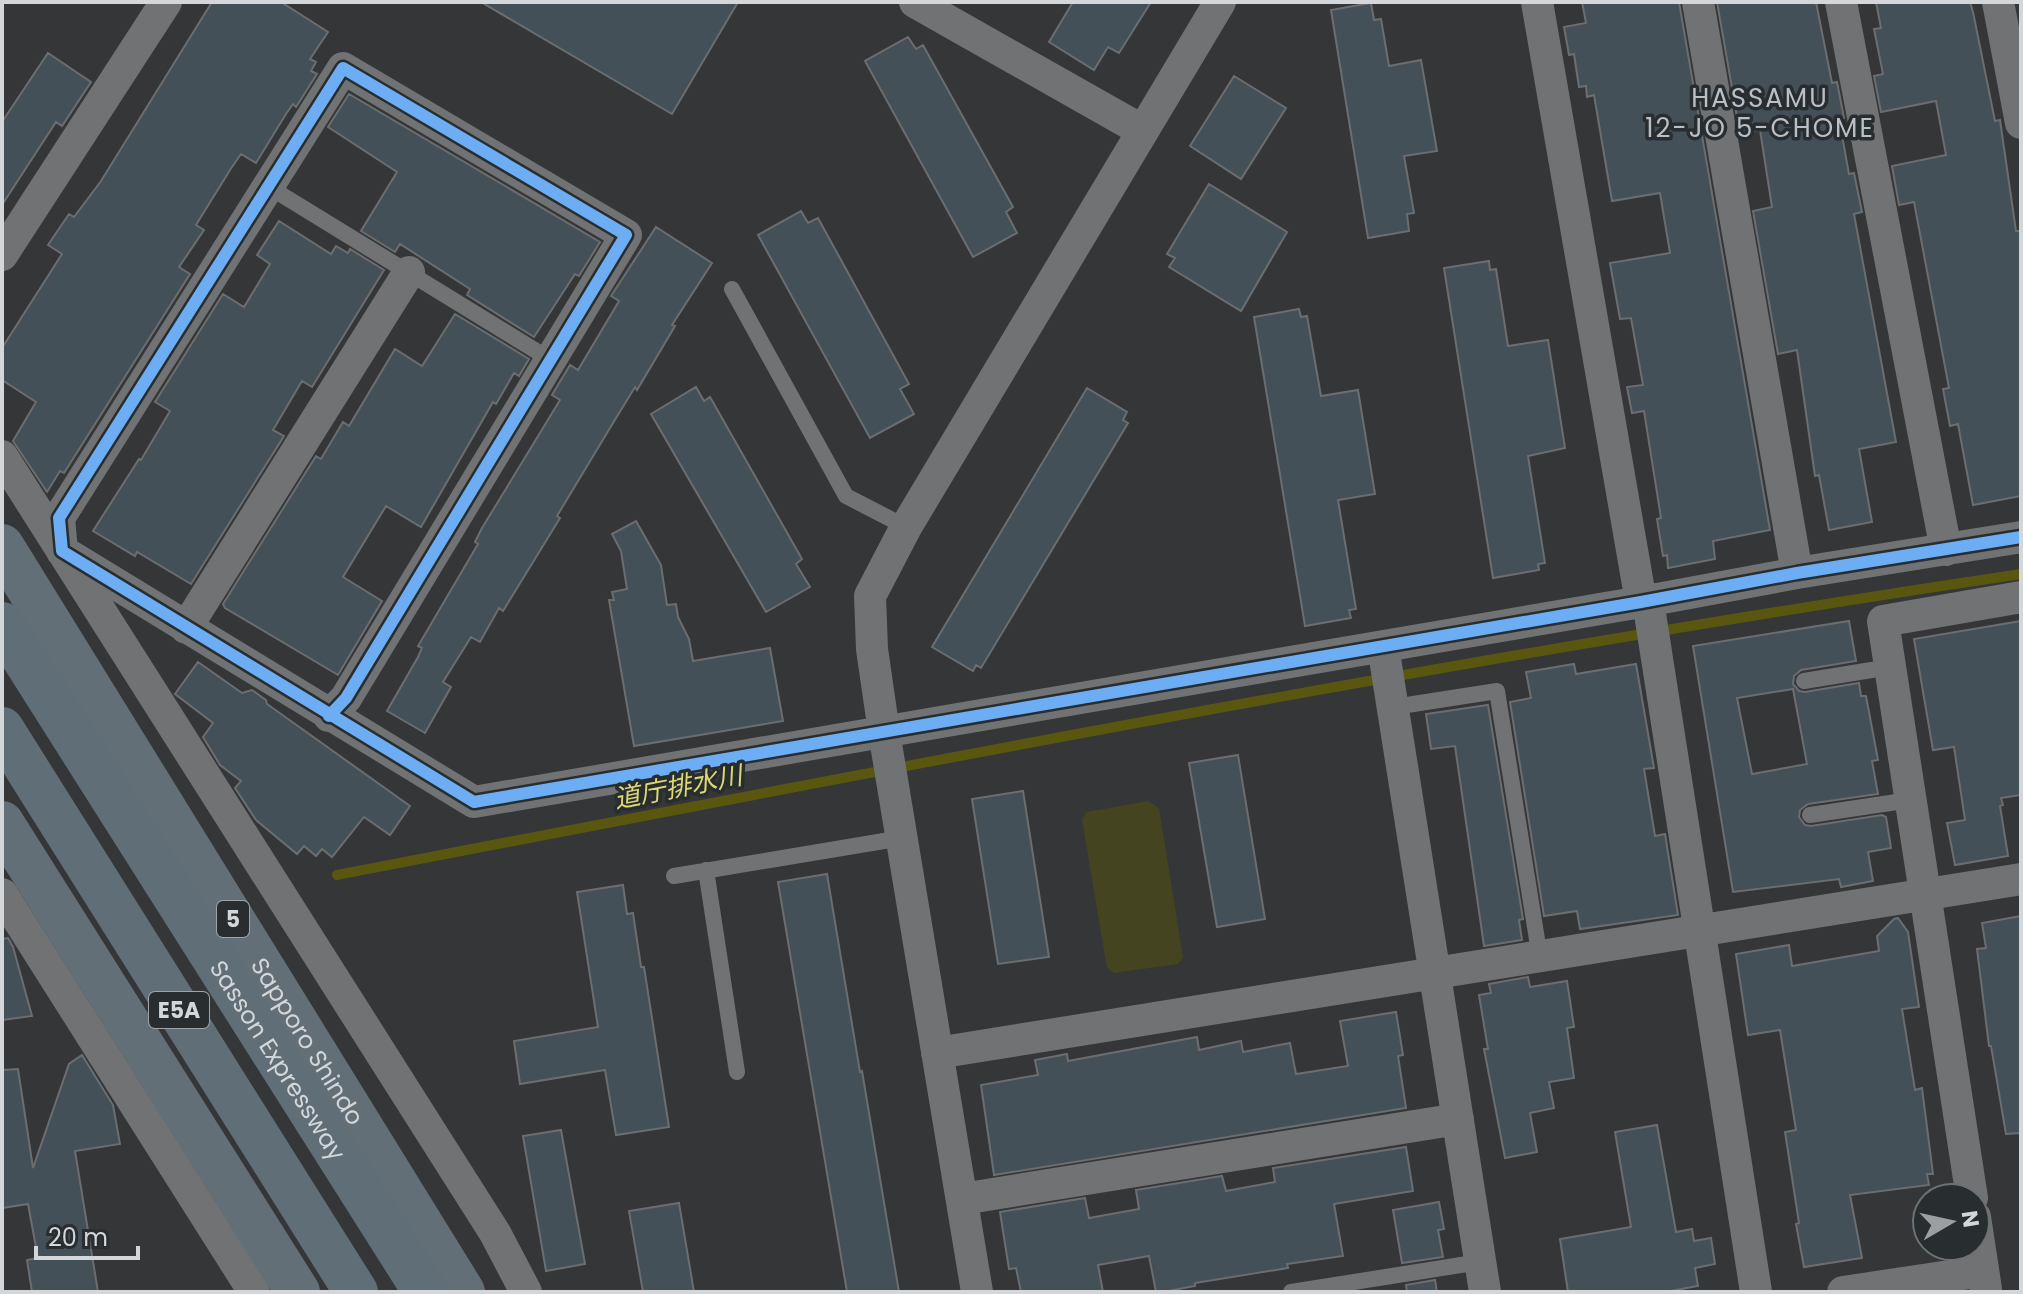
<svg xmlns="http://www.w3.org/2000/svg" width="2023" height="1294" font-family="Poppins,'Noto Sans JP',sans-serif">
<rect width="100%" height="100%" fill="#343638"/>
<!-- green -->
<path fill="#454420" d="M 1148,801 L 1159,808 L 1183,957 L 1178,964 L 1114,973 L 1107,968 L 1082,820 L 1086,812 Z"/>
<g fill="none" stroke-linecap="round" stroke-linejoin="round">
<!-- stream -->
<path stroke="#59570f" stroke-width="10" d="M 337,875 C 897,767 1457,658 2021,574"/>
</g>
<!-- building -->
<path fill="#435058" stroke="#6b6d6f" stroke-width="2" fill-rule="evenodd" d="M 212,2 L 281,2 L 328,32 L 310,59 L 316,62 L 311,71 L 317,74 L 296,107 L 293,104 L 286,114 L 256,163 L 241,154 L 230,170 L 196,225 L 204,230 L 179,267 L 190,274 L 64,473 L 60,471 L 47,492 L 13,441 L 36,402 L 2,380 L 2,348 L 62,254 L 48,245 L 69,214 L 74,217 L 101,181 Z
M 481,2 L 738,2 L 672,114 Z
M 1073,2 L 1151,2 L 1119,53 L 1108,47 L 1094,70 L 1049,42 Z
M 1582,2 L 1679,2 L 1770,530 L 1713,541 L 1715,559 L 1668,568 L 1667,555 L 1663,556 L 1657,519 L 1661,518 L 1644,411 L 1632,413 L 1627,387 L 1643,385 L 1631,318 L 1620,319 L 1610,263 L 1670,253 L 1660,193 L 1612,201 L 1594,95 L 1587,97 L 1586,86 L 1579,87 L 1574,54 L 1569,55 L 1564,27 L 1586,23 Z
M 1717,2 L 1816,2 L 1832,83 L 1837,82 L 1844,118 L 1839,119 L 1849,174 L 1854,173 L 1862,212 L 1854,214 L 1896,442 L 1859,449 L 1872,522 L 1829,530 L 1819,475 L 1815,476 L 1797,350 L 1778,354 L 1753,211 L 1772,207 L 1760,130 L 1740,134 Z
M 1876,2 L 1970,2 L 1973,12 L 1995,121 L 2000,120 L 2016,231 L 2021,231 L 2021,496 L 1973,505 L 1958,424 L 1950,426 L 1943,389 L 1949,388 L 1914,202 L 1899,205 L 1892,166 L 1946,155 L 1936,101 L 1881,112 L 1874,76 L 1883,74 L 1874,29 L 1881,28 Z
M 1371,3 L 1374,20 L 1381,19 L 1389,66 L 1421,60 L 1437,151 L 1404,156 L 1414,213 L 1407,214 L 1409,231 L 1368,238 L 1331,10 Z
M 908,37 L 916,49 L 923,45 L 1013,207 L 1006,212 L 1017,233 L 973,257 L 865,61 Z
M 48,53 L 91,82 L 62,126 L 56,122 L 2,205 L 2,122 Z
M 1234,76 L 1286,108 L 1241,179 L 1190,146 Z
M 349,94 L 600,242 L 579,276 L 575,274 L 534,337 L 467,295 L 470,289 L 400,244 L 395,252 L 361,231 L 397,172 L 328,127 Z
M 1209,184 L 1287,232 L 1241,311 L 1169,267 L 1175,258 L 1167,254 Z
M 801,211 L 808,223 L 818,218 L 909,384 L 900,389 L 914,414 L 870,438 L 758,235 Z
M 279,221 L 331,254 L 336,246 L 348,253 L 350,249 L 384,270 L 312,387 L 302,381 L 273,430 L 284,436 L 191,584 L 137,552 L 135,556 L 93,531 L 139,459 L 141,460 L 170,411 L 155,402 L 223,294 L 244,307 L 270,264 L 257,255 Z
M 656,227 L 712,263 L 672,325 L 675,326 L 637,390 L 635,387 L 610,428 L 557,516 L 560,518 L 503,611 L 499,608 L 480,642 L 471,637 L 443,682 L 451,687 L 425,733 L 387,711 L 418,657 L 422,648 L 418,646 L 478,544 L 475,542 L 482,528 L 560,400 L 552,395 L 570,365 L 578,370 L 619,301 L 611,296 Z
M 1489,261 L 1490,270 L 1496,269 L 1508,346 L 1548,340 L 1565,448 L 1528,456 L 1545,563 L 1538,564 L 1539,570 L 1493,578 L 1444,268 Z
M 1299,309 L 1301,317 L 1307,316 L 1321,396 L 1358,390 L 1375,494 L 1338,500 L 1356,609 L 1349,610 L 1351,618 L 1305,626 L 1254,317 Z
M 455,314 L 529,359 L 519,376 L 514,373 L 496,404 L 493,402 L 421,527 L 386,506 L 343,577 L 382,601 L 338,675 L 225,608 L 223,604 L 316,456 L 321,459 L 343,422 L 349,426 L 395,349 L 422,366 Z
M 696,387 L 704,401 L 710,397 L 802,559 L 796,564 L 810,587 L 766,612 L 651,414 Z
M 1087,388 L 1127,412 L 1123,420 L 1128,423 L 981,668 L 976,665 L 973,671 L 932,647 Z
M 636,521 L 661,565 L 667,605 L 676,604 L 678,617 L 689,639 L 693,661 L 770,648 L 783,721 L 634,746 L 609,600 L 614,600 L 612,592 L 627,589 L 621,551 L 612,534 Z
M 1849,621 L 1856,661 L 1801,670 L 1794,676 L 1793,684 L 1799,691 L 1805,692 L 1859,683 L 1861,696 L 1866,696 L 1878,760 L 1872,761 L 1878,794 L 1808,804 L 1800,810 L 1799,817 L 1805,825 L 1811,826 L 1882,815 L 1886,817 L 1891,848 L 1868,852 L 1873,881 L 1841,887 L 1839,879 L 1733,892 L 1693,646 ZM 1793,689 L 1807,764 L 1752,774 L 1737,698 Z
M 2021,621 L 2021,795 L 2001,798 L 2003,805 L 2000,806 L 2008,856 L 1955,865 L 1947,823 L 1965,820 L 1954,747 L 1933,750 L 1914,639 Z
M 198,662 L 242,693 L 252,690 L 266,700 L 267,704 L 410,806 L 390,835 L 364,817 L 332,857 L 322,849 L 316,856 L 304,846 L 297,854 L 256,820 L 235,788 L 241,781 L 220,765 L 203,737 L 213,723 L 175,694 Z
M 1574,664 L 1576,674 L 1636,664 L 1654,768 L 1644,769 L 1655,836 L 1665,834 L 1678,915 L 1580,929 L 1577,911 L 1544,916 L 1510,702 L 1531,698 L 1526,672 Z
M 1488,705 L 1523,919 L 1519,920 L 1522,940 L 1484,946 L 1455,746 L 1431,749 L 1426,714 Z
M 1238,755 L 1265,919 L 1217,927 L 1189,763 Z
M 1023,791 L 1049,957 L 998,964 L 972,799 Z
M 827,874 L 860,1072 L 862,1071 L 899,1292 L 847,1292 L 778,882 Z
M 623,885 L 627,914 L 633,913 L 641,967 L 644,967 L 669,1127 L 616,1135 L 605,1070 L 520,1084 L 514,1041 L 598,1027 L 577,892 Z
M 2021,916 L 2021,1133 L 2006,1134 L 1991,1046 L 1989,1046 L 1977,949 L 1986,948 L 1982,923 Z
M 1898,918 L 1908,932 L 1919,1007 L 1902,1009 L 1915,1090 L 1922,1088 L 1933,1174 L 1927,1174 L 1929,1185 L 1850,1195 L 1862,1258 L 1804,1267 L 1796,1224 L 1799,1223 L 1785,1132 L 1796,1130 L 1780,1030 L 1748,1035 L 1736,954 L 1789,945 L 1792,966 L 1879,951 L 1877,936 L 1894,919 Z
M 8,938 L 13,947 L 32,1016 L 2,1020 L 2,939 Z
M 1528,977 L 1530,987 L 1567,981 L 1574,1027 L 1567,1028 L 1574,1078 L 1549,1082 L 1554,1108 L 1530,1113 L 1537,1152 L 1505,1158 L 1484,1049 L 1488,1049 L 1479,995 L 1491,993 L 1489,984 Z
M 1396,1012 L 1403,1055 L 1398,1056 L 1406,1108 L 994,1175 L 981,1085 L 1038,1075 L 1035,1060 L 1067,1054 L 1068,1061 L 1197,1037 L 1199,1050 L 1241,1041 L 1243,1052 L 1290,1043 L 1296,1074 L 1348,1066 L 1340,1021 Z
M 82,1055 L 113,1105 L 120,1144 L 75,1151 L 98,1292 L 32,1292 L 27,1260 L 38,1258 L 28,1204 L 2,1208 L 2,1070 L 18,1069 L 33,1168 L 69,1064 Z
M 1657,1125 L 1676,1232 L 1692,1229 L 1694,1241 L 1711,1238 L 1715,1264 L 1695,1268 L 1698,1286 L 1665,1292 L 1568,1292 L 1560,1239 L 1631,1227 L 1615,1132 Z
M 561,1130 L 585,1264 L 546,1271 L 523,1136 Z
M 1406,1147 L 1413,1191 L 1334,1204 L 1343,1256 L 1287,1264 L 1288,1268 L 1195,1283 L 1195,1286 L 1163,1292 L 1156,1292 L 1149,1256 L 1098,1265 L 1103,1292 L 1021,1292 L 1016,1268 L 1009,1269 L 1000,1212 L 1085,1198 L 1089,1218 L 1139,1209 L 1136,1190 L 1222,1176 L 1226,1191 L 1275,1182 L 1273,1168 Z
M 1439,1202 L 1444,1229 L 1438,1230 L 1443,1257 L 1402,1263 L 1393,1210 Z
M 679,1203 L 694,1292 L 643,1292 L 629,1211 Z
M 1435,1280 L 1437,1292 L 1407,1292 L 1406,1285 Z"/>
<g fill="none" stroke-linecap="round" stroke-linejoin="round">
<!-- service -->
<path stroke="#707274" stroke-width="16" d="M 269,187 L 551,360
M 732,289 L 846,496 L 906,527
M 1804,681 L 1890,667
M 1394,707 L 1497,691 L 1540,958
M 1810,815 L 1910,800
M 706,870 L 737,1072
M 674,876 L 902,838
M 1291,1292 L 1480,1262"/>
<!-- minor -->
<path stroke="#707274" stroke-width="32" d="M 915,2 L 1143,131
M 1537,2 L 1641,602
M 1698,2 L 1797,573
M 1841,2 L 1946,550
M 1998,2 L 2021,123
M 2,255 L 166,2
M 2,456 L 495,1233 L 526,1292
M 1648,601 L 1756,1292
M 186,628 L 409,272
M 1383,646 L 1485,1292
M 329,716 L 346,698 L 626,235 L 343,68 L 59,518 L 62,551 L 474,802 L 1641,602 L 1797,573 L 2021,537
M 2,894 L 254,1292
M 937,1053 L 2021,879
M 1972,1198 L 1883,621 L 2021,597
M 962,1199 L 1458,1119
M 1975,1217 L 1986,1289
M 977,1292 L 884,732 L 872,649 L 870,596 L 906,527 L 1220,2
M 1843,1292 L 1983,1271"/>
<!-- trunk -->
<g stroke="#626f76" stroke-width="44">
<path id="s1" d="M 2,546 L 463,1292"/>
<path d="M 2,823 L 298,1292"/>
</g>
<!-- motorway -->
<g stroke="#5f6e77" stroke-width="44">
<path id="s2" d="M 2,624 L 425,1292"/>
<path d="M 2,729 L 356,1292"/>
</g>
<!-- cycleway casing -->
<g stroke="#282d30" stroke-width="17">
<path id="cycleway" d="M 329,716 L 346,698 L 626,235 L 343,68 L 59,518 L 62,551 L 474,802 L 1641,602 L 1797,573 L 2021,537"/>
</g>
<!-- cycleway -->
<use href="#cycleway" stroke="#6dadf4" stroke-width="12"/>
</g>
<g text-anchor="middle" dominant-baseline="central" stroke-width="7" stroke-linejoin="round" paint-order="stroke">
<!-- shield labels -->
<g fill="#282d30" stroke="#a0a4a6" stroke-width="2">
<rect x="217" y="901" width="32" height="36" rx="6"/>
<rect x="149" y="992" width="60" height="36" rx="6"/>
</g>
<g font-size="22" font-weight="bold" fill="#d4d7d9">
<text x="233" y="919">5</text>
<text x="179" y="1010">E5A</text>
</g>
<!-- street labels -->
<g font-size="24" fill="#d4d7d9" stroke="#282d30">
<text stroke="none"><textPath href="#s1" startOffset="582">Sapporo Shindo</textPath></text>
<text stroke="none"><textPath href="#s2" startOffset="516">Sasson Expressway</textPath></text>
</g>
<!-- neighbourhood labels -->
<g font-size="26" letter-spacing="2" fill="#b9bfc4" stroke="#282d30">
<text x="1760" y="98">HASSAMU<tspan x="1760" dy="30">12-JO 5-CHOME</tspan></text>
</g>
<!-- water labels -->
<g font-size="26" font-style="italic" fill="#dcd874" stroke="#282d30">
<text transform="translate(678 787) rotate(-11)">道庁排水川</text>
</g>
</g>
<!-- border -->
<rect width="2023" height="1294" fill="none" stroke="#d4d7d9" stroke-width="8"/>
<!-- north arrow -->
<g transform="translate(1951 1222) rotate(81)"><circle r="38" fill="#282d30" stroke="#6d7174" stroke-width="2"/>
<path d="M0-6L14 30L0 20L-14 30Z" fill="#9c9fa1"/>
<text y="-12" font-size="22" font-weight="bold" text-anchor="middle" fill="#d4d7d9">N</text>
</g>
<!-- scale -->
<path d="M36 1246v12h102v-12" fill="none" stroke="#d4d7d9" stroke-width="4"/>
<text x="48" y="1246" font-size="24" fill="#d4d7d9" stroke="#282d30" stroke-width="6" paint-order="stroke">20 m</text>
</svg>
